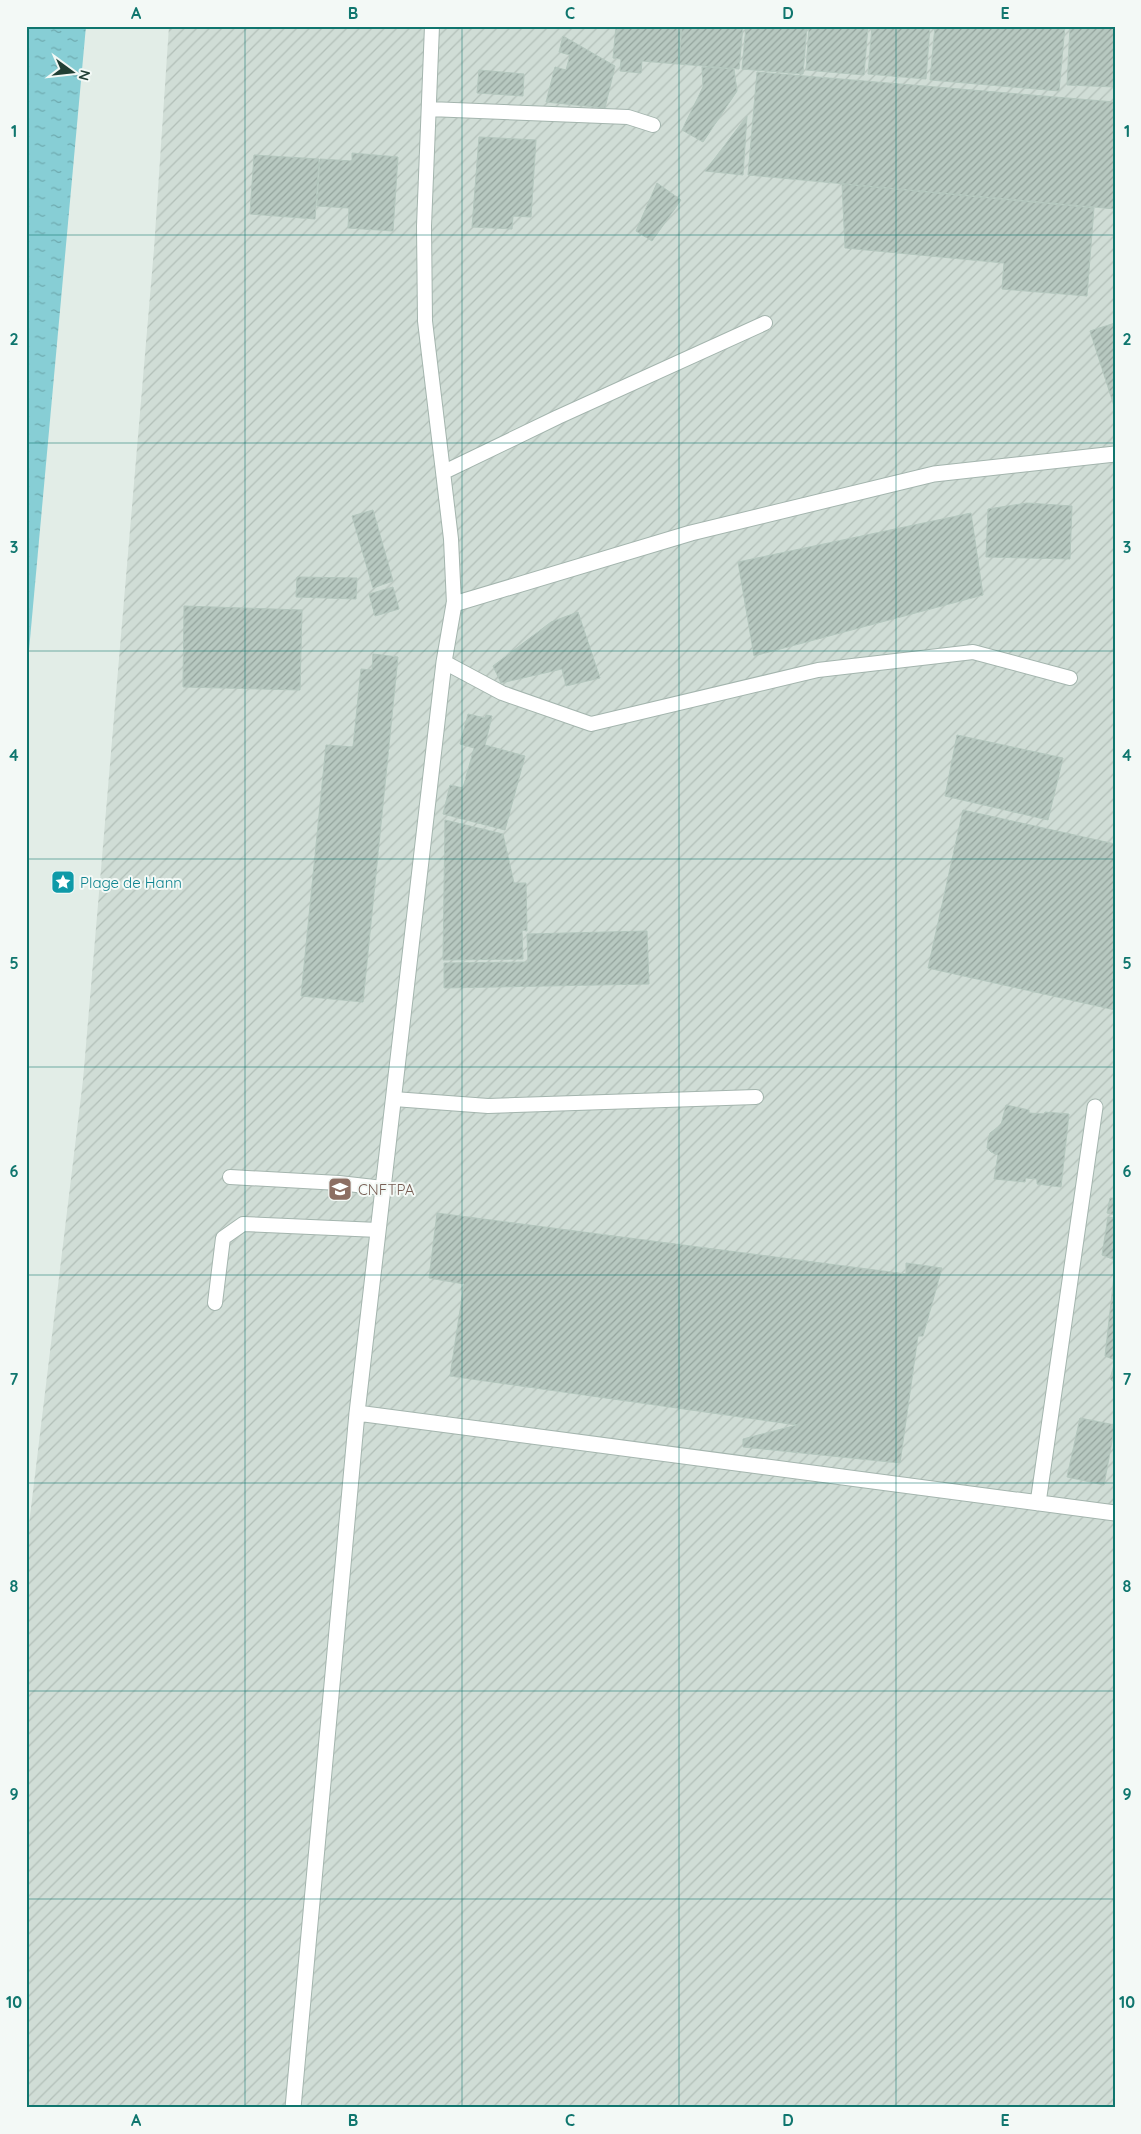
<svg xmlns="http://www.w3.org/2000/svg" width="1141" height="2134" font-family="Quicksand,sans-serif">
<defs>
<pattern id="industrial-furrows" width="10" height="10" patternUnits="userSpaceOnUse" patternTransform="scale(1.25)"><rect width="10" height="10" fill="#d0ddd6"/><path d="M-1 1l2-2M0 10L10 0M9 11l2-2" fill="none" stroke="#b2bfb8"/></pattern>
<pattern id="water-ripples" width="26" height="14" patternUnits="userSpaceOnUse" patternTransform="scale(1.25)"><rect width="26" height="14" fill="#87ced5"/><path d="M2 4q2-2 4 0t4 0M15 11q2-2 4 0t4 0" fill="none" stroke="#6ea9ae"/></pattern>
<pattern id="building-hatch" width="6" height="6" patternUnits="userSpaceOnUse" patternTransform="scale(1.25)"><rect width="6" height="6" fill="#b7c8c0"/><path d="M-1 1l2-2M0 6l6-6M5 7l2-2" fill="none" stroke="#94a49d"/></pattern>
</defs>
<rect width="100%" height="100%" fill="#e2ede7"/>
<!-- industrial -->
<path fill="url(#industrial-furrows)" d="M 169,26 L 1115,26 L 1115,2108 L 26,2108 L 26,1549 L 83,1080 L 154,249 Z"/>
<!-- water -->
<path fill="url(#water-ripples)" d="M 26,26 L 86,26 L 26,683 Z"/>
<!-- building -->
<path fill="url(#building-hatch)" stroke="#b4c7be" d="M 616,26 L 681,26 L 678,64 L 642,61 L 641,73 L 620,71 L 621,59 L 613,58 Z
M 682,26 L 743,26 L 739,69 L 679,64 Z
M 746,26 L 807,26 L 803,74 L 742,69 Z
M 809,26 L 868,26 L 864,75 L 806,70 Z
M 872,26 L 930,26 L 926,79 L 868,74 Z
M 935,26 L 1065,26 L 1059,91 L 930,80 Z
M 1070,26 L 1115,26 L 1115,87 L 1067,85 Z
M 563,36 L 615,66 L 605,108 L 546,102 L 555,67 L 566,70 L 570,55 L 559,52 Z
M 702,67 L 734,69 L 737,91 L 703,142 L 682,130 L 703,87 Z
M 479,70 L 524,74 L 523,96 L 477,93 Z
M 757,72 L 1115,102 L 1115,209 L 748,175 Z
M 747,116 L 743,175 L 705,171 Z
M 479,137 L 536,140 L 531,217 L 513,216 L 512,229 L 472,227 Z
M 352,153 L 398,157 L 393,231 L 348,228 L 349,208 L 317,206 L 320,159 L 352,161 Z
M 254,155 L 319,159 L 315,219 L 250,214 Z
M 657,183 L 681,200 L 652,241 L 636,231 Z
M 842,184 L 1094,208 L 1087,296 L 1002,289 L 1004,263 L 845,248 Z
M 1115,323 L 1115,409 L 1090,331 Z
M 1027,503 L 1072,506 L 1070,559 L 986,557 L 988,509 Z
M 373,510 L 393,581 L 373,588 L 352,516 Z
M 971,513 L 983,595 L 754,656 L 738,562 Z
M 297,577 L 357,578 L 356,599 L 296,597 Z
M 393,587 L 399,609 L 375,616 L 369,594 Z
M 184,606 L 302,610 L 300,690 L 183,687 Z
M 578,612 L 600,678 L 566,686 L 562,669 L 501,683 L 493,666 L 551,622 Z
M 373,654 L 398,657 L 363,1002 L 301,996 L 326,745 L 353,747 L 361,669 L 372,670 Z
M 468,714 L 485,718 L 486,715 L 492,716 L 485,745 L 525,756 L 505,830 L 443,814 L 450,785 L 463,788 L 474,748 L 460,744 Z
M 957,735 L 1063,758 L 1048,820 L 945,796 Z
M 963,810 L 1115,844 L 1115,1010 L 928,968 Z
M 445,820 L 503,834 L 514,883 L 526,883 L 527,931 L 522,930 L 523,959 L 443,960 Z
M 647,931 L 649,984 L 444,988 L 444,963 L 528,962 L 527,934 Z
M 1006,1105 L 1029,1110 L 1029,1113 L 1044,1114 L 1045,1112 L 1069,1114 L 1061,1187 L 1037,1184 L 1037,1179 L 1026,1178 L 1025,1182 L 994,1179 L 998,1155 L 991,1152 L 987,1148 L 988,1140 L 990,1133 L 1001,1125 Z
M 1110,1198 L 1115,1198 L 1115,1215 L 1107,1213 Z
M 437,1213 L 906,1274 L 906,1263 L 942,1268 L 923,1336 L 918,1336 L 900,1463 L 743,1447 L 743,1439 L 797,1425 L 450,1376 L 464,1284 L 429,1278 Z
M 1108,1217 L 1115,1218 L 1115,1260 L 1102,1255 Z
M 1114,1276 L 1115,1276 L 1115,1360 L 1105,1356 Z
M 1115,1361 L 1115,1383 L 1110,1379 Z
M 1080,1418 L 1115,1425 L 1104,1485 L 1067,1477 Z"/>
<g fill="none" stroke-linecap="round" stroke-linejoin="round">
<!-- lane casing -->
<g stroke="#a4b5ae" stroke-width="16">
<path id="lane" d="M 432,26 L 424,226 L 425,321 L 451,539 L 454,604
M 429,109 L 628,117 L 653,125
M 444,472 L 558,417 L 765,323
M 444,662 L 502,693 L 591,724 L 818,670 L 973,652 L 1070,678
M 394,1099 L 488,1106 L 756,1097
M 230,1177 L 339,1183 L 383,1188
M 215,1303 L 223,1238 L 243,1224 L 378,1230"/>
</g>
<!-- street casing -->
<g stroke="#a4b5ae" stroke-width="17">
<path id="street" d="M 357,1413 L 1115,1513
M 1038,1503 L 1095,1107
M 293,2108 L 357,1413 L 444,662 L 454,604 L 691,533 L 934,474 L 1115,454"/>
</g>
<!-- lane -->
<use href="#lane" stroke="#fff" stroke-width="14"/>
<!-- street -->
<use href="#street" stroke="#fff" stroke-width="15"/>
</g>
<!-- grid -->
<path fill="none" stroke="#0f766e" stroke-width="1" stroke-opacity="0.55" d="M 245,26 L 245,2108M 462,26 L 462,2108M 679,26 L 679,2108M 896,26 L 896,2108M 26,235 L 1115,235M 26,443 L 1115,443M 26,651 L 1115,651M 26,859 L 1115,859M 26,1067 L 1115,1067M 26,1275 L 1115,1275M 26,1483 L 1115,1483M 26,1691 L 1115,1691M 26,1899 L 1115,1899"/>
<!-- icons -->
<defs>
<g id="sight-square" transform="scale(1.25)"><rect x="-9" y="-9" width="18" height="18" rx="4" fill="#0f9aa8" stroke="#f3f9f6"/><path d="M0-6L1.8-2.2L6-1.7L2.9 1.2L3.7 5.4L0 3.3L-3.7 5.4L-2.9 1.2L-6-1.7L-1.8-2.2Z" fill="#fff"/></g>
<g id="school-square" transform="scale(1.25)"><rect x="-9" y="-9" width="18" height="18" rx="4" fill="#8d6e63" stroke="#f3f9f6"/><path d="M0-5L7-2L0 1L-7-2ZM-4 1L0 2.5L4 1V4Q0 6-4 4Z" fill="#fff"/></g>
</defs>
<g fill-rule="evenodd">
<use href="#sight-square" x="63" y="882"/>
<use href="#school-square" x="340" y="1189"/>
</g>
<g text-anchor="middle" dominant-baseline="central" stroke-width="4" stroke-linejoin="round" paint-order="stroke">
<!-- culture labels -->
<g font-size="15" fill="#0d838f" stroke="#f3f9f6" text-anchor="start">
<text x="80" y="882">Plage de Hann</text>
</g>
<!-- education labels -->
<g font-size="15" fill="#785e54" stroke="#f3f9f6" text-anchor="start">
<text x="358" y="1189">CNFTPA</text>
</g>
</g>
<!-- border -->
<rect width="1141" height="2134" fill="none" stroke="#f3f9f6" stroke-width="55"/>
<!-- north arrow -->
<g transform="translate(72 72) rotate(105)" stroke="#f3f9f6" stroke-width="4" paint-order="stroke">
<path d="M0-4L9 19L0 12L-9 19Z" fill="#213f35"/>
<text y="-8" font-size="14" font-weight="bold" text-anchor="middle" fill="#213f35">N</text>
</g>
<rect x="28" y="28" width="1086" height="2078" fill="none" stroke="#0f766e" stroke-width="2"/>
<g font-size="16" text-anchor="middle" font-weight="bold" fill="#0f766e">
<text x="136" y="19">A</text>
<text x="353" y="19">B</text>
<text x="570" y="19">C</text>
<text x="788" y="19">D</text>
<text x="1005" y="19">E</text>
<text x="14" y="137">1</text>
<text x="1127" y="137">1</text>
<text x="14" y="345">2</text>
<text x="1127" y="345">2</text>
<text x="14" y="553">3</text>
<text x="1127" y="553">3</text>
<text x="14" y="761">4</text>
<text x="1127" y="761">4</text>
<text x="14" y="969">5</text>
<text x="1127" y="969">5</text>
<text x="14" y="1177">6</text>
<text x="1127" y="1177">6</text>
<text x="14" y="1385">7</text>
<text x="1127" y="1385">7</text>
<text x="14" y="1592">8</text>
<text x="1127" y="1592">8</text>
<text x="14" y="1800">9</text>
<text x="1127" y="1800">9</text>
<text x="14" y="2008">10</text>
<text x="1127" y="2008">10</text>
<text x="136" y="2126">A</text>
<text x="353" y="2126">B</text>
<text x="570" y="2126">C</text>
<text x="788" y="2126">D</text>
<text x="1005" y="2126">E</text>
</g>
</svg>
